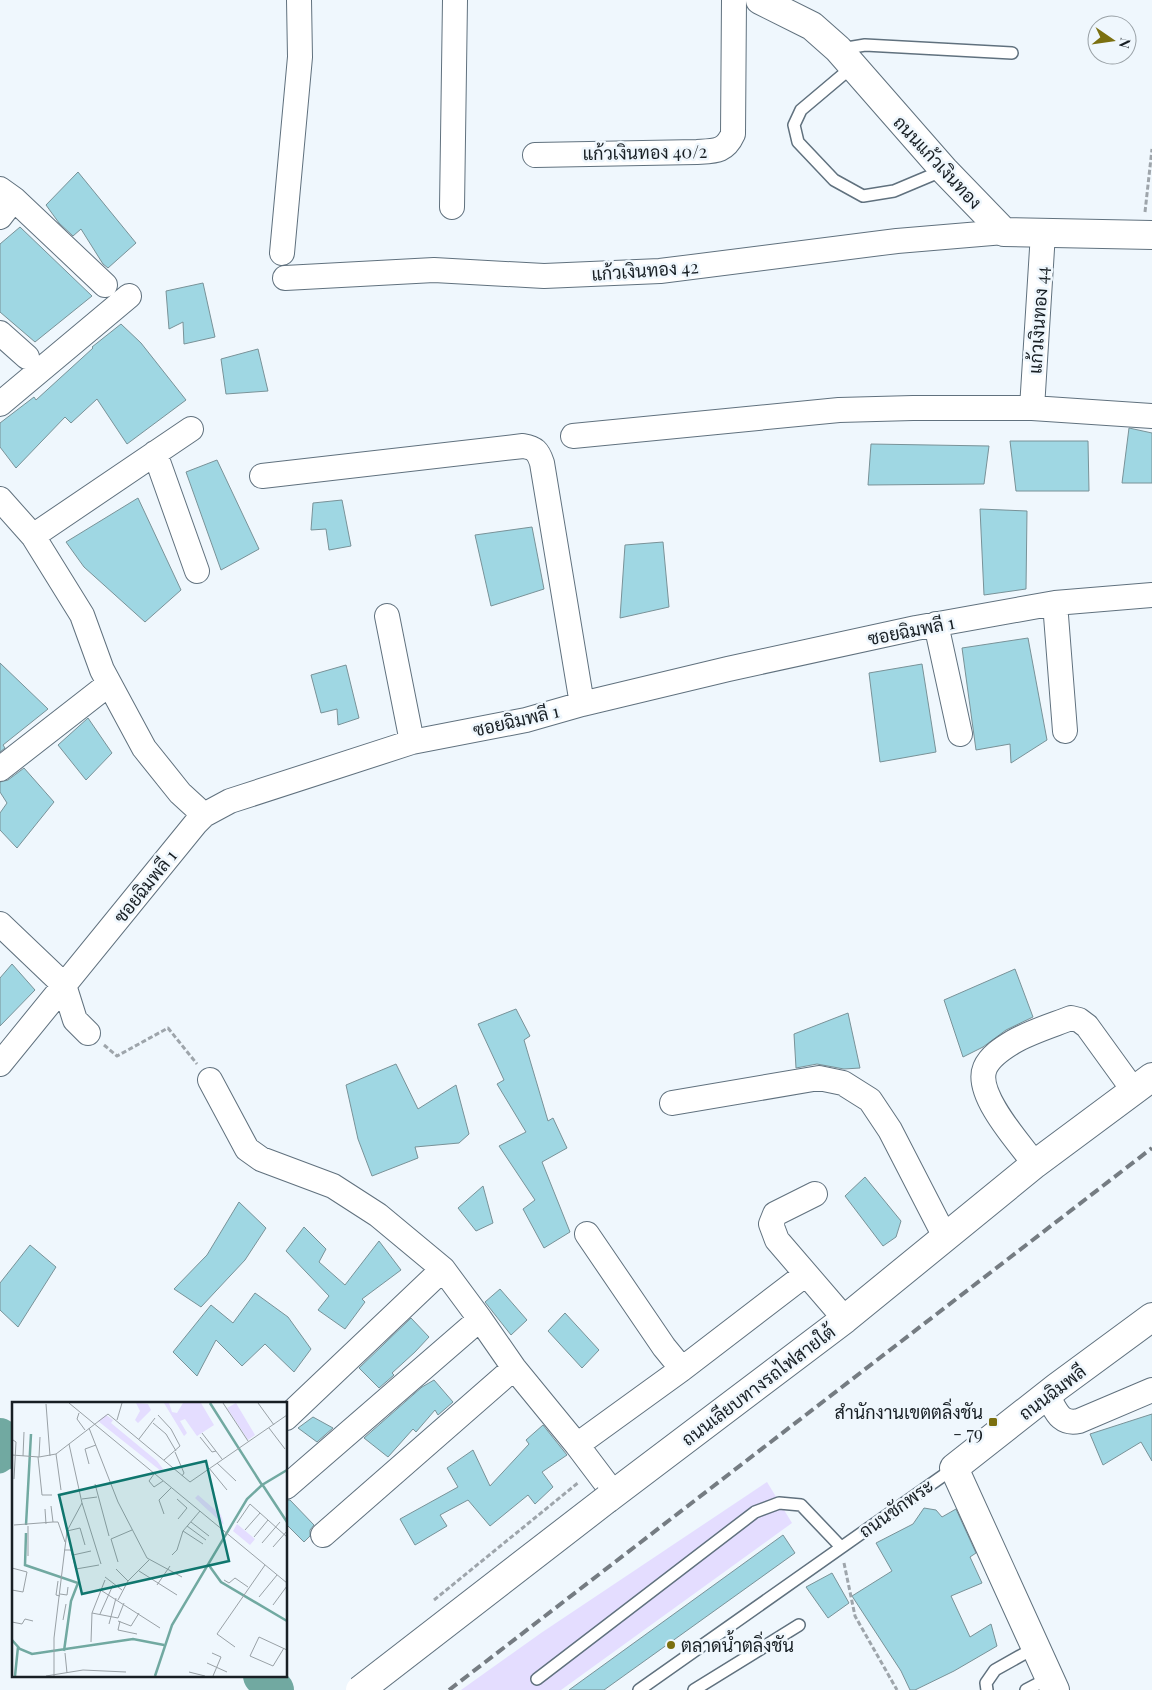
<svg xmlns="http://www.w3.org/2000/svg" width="1152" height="1690" font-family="'Playfair Display',Sarabun,serif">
<rect width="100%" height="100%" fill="#eff7fd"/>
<!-- green -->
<path fill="#e4ddff" d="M 767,1482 L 792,1523 L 561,1690 L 461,1690 L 541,1633 Z"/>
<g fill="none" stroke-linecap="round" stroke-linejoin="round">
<!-- canal -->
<path stroke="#71a9a1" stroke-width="21" d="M 0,1463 L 14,1454"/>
<!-- river -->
<path stroke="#71a9a1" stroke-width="38" d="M 0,1437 L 14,1450
M 262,1676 L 275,1690"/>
</g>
<!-- building -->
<path fill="#9fd7e3" stroke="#799298" d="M 78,172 L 136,243 L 108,268 L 103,264 L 81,229 L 73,236 L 59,223 L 46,205 Z
M 20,227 L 92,296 L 35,342 L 0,312 L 0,244 Z
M 203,283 L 215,337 L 184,344 L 183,322 L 169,329 L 166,291 Z
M 121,324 L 141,343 L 186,400 L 127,444 L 97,399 L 71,423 L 65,417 L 16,468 L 0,447 L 0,423 L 34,397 L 36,400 L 93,348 L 92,347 Z
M 258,349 L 268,391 L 226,394 L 221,359 Z
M 1129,428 L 1152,433 L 1152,483 L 1122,483 Z
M 1010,441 L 1088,441 L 1089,491 L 1016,491 Z
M 871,444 L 989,446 L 984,484 L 868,485 Z
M 217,460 L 259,549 L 221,570 L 186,472 Z
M 138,498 L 181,590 L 145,622 L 84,567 L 66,542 Z
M 342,500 L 351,546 L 329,550 L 326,529 L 311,530 L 313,503 Z
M 980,509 L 1027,511 L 1026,589 L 984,595 Z
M 532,527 L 544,589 L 491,606 L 475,535 Z
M 663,542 L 669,607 L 620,618 L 625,545 Z
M 1028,638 L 1047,740 L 1011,763 L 1010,744 L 976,750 L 962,648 Z
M 0,663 L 48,709 L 3,745 L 5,748 L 0,752 Z
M 922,664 L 936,752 L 880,762 L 869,673 Z
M 346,665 L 359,718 L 338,725 L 337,709 L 321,713 L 311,675 Z
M 88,718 L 112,753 L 86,780 L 58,745 Z
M 24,768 L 54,802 L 17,848 L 0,830 L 0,813 L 7,803 L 0,792 L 0,782 L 8,780 Z
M 12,964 L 35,990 L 0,1026 L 0,978 Z
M 1015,969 L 1033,1017 L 1006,1030 L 983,1047 L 963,1057 L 944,1000 Z
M 516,1009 L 530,1036 L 524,1040 L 548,1121 L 553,1118 L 567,1148 L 542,1162 L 570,1232 L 544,1248 L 523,1209 L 535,1200 L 499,1146 L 526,1132 L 497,1084 L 504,1080 L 478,1024 Z
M 848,1013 L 860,1068 L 844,1069 L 817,1064 L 796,1068 L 794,1034 Z
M 396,1064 L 418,1109 L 456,1085 L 469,1134 L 459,1143 L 415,1147 L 418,1158 L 372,1176 L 358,1139 L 346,1085 Z
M 865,1177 L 901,1221 L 896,1237 L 883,1246 L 845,1196 Z
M 483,1186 L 493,1223 L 476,1231 L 458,1208 Z
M 239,1202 L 266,1228 L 245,1260 L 201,1307 L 174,1289 L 207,1255 Z
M 304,1227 L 326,1249 L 319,1262 L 345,1285 L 379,1241 L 401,1270 L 362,1299 L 365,1302 L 345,1329 L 318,1310 L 329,1296 L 286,1251 Z
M 30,1245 L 56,1267 L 18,1327 L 0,1310 L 0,1283 Z
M 500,1289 L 527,1320 L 511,1335 L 485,1302 Z
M 255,1293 L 288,1317 L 311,1349 L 294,1372 L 265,1344 L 242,1366 L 216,1340 L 197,1376 L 173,1352 L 211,1305 L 233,1323 Z
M 565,1313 L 599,1350 L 582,1368 L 548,1331 Z
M 411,1318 L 429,1337 L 415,1352 L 392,1373 L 394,1375 L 379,1388 L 359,1368 Z
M 434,1380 L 453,1402 L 438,1415 L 435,1410 L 416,1432 L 413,1429 L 388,1457 L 364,1438 L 422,1387 Z
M 1152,1414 L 1152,1461 L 1141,1442 L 1103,1465 L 1090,1434 Z
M 313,1417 L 333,1428 L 317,1442 L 298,1428 Z
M 543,1425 L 567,1455 L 542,1472 L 553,1487 L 535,1504 L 528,1495 L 490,1526 L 468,1500 L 440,1515 L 447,1526 L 415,1545 L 400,1519 L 458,1487 L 447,1468 L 473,1450 L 490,1486 L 529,1444 L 526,1440 Z
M 286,1500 L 290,1500 L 314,1525 L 310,1530 L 310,1536 L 304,1542 L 286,1524 Z
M 924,1508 L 936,1510 L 942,1517 L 956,1509 L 976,1553 L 970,1557 L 982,1583 L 951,1596 L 970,1637 L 991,1624 L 997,1646 L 954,1671 L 915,1690 L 910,1690 L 901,1671 L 852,1596 L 892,1571 L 876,1543 L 913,1524 Z
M 783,1535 L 795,1553 L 604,1690 L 569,1690 Z
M 832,1573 L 849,1603 L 828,1618 L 806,1587 Z"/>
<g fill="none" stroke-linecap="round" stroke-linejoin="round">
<!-- service casing -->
<g stroke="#60717e" stroke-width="14">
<path id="service" d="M 841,49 L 865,45 L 1012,53
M 852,67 L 801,110 L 794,125 L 798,142 L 834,180 L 863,196 L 894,191 L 944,170
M 537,1679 L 755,1512 L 779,1503 L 801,1505 L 841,1547
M 639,1690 L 954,1468
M 694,1690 L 799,1625
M 987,1690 L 986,1683 L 995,1670 L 1036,1647
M 1026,1690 L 1049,1678"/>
</g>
<!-- minor casing -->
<g stroke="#60717e" stroke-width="26">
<path id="minor" d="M 535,155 L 697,152 C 715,151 725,152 733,134 L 734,0
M 0,189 L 14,199 L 105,285
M 452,207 L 455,0
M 0,217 L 14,199
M 282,253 L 300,57 L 299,0
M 285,278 L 434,270 L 544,276 L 660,271 L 897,241 L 1004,232
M 0,333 L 27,357
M 0,404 L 129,296
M 1032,408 L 1043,233
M 573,436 L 839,410 L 913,408 L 1032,408 L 1152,416
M 155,453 L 197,571
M 262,476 L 523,446 C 535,448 538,451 542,463 L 582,704
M 0,499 L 33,536 L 82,615 L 102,670 L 144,748 L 180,793 L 204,815
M 33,536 L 191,429
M 1055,603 L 1065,731
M 387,616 L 412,742
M 936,624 L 960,734
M 0,769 L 109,684
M 0,924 L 64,985 L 75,1020 L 88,1033
M 0,1064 L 196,823 L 204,815 L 230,801 L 412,742 L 526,720 L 582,704 L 728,669 L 916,628 L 1055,603 L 1152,595
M 210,1080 L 247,1149 L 261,1159 L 333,1186 L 378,1215 L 443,1269 L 480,1319 L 514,1368 L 577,1445 L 614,1494
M 672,1103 L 819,1078 L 843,1083 L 870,1100 L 890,1130 L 941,1229 L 946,1237
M 1035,1164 C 1020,1144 974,1094 985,1068 C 990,1056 1003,1048 1013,1042 C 1030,1032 1053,1025 1071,1018 L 1079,1020 L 1087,1026 L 1134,1091
M 815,1194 L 775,1214 L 771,1224 L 777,1240 L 845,1319
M 587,1234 L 664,1347 L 682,1369 L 806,1274
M 1047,1395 C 1056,1410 1059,1425 1079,1421 L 1152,1390
M 286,1418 L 443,1269
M 577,1445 L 682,1369
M 286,1487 L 480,1319
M 323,1535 L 514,1368"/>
</g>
<!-- tertiary casing -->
<g stroke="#60717e" stroke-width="30">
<path id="tertiary" d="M 760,0 L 812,26 L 838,49 L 944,170 L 1004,232 L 1152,235
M 1055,1690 L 954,1468 L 1057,1387 L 1152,1317"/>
</g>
<!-- secondary casing -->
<g stroke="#60717e" stroke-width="30">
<path id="secondary" d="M 607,1499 L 845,1319 L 1035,1164 L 1152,1077"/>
</g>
<!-- path -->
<path stroke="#9ea5ab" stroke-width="3" stroke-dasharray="5 2.5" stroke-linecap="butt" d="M 1145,212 L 1152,149
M 104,1045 L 117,1056 L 168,1028 L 197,1064
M 844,1563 L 855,1616 L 897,1690
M 434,1600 L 579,1482"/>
<!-- service -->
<use href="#service" stroke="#fff" stroke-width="11"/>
<!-- minor -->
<use href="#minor" stroke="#fff" stroke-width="24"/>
<!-- tertiary -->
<use href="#tertiary" stroke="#fff" stroke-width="28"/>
<!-- secondary -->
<use href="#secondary" stroke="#fff" stroke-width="28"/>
<!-- rail -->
<path stroke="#757c82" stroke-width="4" stroke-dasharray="10 5" stroke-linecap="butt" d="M 449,1690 L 1152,1148"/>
<!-- secondary-bridge casing -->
<g stroke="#60717e" stroke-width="30" stroke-linecap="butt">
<path id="secondary-bridge" d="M 360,1690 L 607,1499"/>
</g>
<!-- secondary-bridge -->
<use href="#secondary-bridge" stroke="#fff" stroke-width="28"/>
</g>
<!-- markers -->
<g fill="#7b7010" stroke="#eff7fd" stroke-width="2">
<rect x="988" y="1417" width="10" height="10" rx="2.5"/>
<circle cx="671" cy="1645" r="5"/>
</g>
<g text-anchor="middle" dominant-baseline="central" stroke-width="5" stroke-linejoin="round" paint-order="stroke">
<!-- street labels -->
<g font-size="18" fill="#181f24" stroke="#eff7fd">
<text transform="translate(645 152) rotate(-1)">แก้วเงินทอง 40/2</text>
<text transform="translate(938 162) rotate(47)">ถนนแก้วเงินทอง</text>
<text transform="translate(645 270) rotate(-4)">แก้วเงินทอง 42</text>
<text transform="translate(1038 320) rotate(-86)">แก้วเงินทอง 44</text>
<text transform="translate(911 630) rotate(-11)">ซอยฉิมพลี 1</text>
<text transform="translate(516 720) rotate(-13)">ซอยฉิมพลี 1</text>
<text transform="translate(145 886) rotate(-51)">ซอยฉิมพลี 1</text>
<text transform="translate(758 1385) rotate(-37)">ถนนเลียบทางรถไฟสายใต้</text>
<text transform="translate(1052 1392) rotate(-37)">ถนนฉิมพลี</text>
<text transform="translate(896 1508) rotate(-35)">ถนนชักพระ</text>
</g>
<!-- poi labels -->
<g font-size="18" fill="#181f24" stroke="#eff7fd" text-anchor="end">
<text x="983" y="1412">สำนักงานเขตตลิ่งชัน<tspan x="983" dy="21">- 79</tspan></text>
<text x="681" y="1645" text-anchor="start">ตลาดน้ำตลิ่งชัน</text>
</g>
</g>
<!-- overview -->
<g transform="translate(12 1402)">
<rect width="275" height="275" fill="#eff7fd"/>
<path d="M 124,1 L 136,2 L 139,8 L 126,21 L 123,18 L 128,9 ZM 152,1 L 157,1 L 160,10 L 165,11 L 171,1 L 189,1 L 202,23 L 185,34 L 173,17 L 168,19 L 175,31 L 172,34 ZM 224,1 L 243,33 L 236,38 L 215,6 ZM 94,13 L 101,18 L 99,21 L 145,59 L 151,67 L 149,69 L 86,19 ZM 186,93 L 209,113 L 212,123 L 183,96 ZM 225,122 L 243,137 L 238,143 L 221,129 Z" fill="#e4ddff"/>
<path fill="none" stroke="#71a9a1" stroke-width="2.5" d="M 198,1 L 250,83M 250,82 L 275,120M 14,123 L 19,32M 14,131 L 13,163 L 66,181 L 59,199 L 52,249M 196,162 L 209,180 L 275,219M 0,238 L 8,247 L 20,252 L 121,237 L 152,243M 3,274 L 6,245M 143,274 L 160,223 L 235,97 L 250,83 L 275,68"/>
<path fill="none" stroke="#99a1a6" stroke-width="1" d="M 57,1 L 275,181M 211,1 L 236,39M 246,1 L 262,23M 34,2 L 38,54M 67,11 L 65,17 L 73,28M 146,13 L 159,27 L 168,44 L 152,58M 105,18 L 110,1M 141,21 L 154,32 L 164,49M 77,26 L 106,100 L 135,156 L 170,175M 257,26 L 273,47M 190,31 L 210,57M 188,35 L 200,50 L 204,49M 127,37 L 143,16M 1,38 L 4,40 L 2,77M 163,50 L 172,71 L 170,74M 44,52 L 49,88M 0,53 L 27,55 L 44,52 L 96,12 L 178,80 L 275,13M 11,54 L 12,30M 26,55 L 30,93 L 40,93M 27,55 L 28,35M 205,61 L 224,79M 77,62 L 73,47 L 84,43M 197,66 L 215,88M 142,72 L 137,79 L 142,85 L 151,79M 83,82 L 97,134M 70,97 L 85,95M 165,97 L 175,106 L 166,117M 70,101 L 89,162M 39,104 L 41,120 L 46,120 L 53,140M 33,107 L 34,122M 152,112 L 147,98 L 159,86M 179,120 L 197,134M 225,121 L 238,102 L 275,135M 2,123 L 41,120M 16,124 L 16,154M 175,124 L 194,138M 233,128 L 248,111M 55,129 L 68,126 L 73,143M 171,129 L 191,142M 242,135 L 256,118M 250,141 L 268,120M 261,145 L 275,129M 52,148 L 59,148 L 64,168M 61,153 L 79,149M 160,153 L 165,148 L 171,129 L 188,109M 106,160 L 99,137 L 120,128M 0,166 L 15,170 L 11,190 L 0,188M 64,167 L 87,163M 104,167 L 116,179M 127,169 L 165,193M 93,175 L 110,188M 212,178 L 217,181 L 223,176 L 236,185M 46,179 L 44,193 L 48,194M 145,183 L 158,164M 87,187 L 148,226M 48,192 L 55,193 L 56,185M 247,195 L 265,173M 106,198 L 116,179 L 137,158M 261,203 L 275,184M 80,211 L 106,216 L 112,201M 88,212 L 101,183M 51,218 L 54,202M 106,219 L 119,224 L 127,211M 108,219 L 106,228 L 125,232M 0,220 L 10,222 L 13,217 L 21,219M 97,222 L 104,196M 79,240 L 80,211 L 93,178M 223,245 L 205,232 L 253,163M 272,246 L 261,264 L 238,254 L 247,235 L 275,248M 53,251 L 55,271M 200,251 L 209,255 L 201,274M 195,261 L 215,270M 177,270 L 193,274M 34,274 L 71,268 L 114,270M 42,274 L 42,236 L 55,129 L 70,101 L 57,42"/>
<path fill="#0f766e" fill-opacity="0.15" stroke="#0f766e" stroke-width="2.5" d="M 194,59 L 217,159 L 70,192 L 47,93 Z"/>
<rect width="275" height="275" fill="none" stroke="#181f24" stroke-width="2.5"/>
</g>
<!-- north arrow -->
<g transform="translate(1112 40) rotate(103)"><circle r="24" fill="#eff7fd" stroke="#99a1a6"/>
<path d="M0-4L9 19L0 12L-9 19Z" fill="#7b7010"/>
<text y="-8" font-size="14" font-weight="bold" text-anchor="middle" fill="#181f24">N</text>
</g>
</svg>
